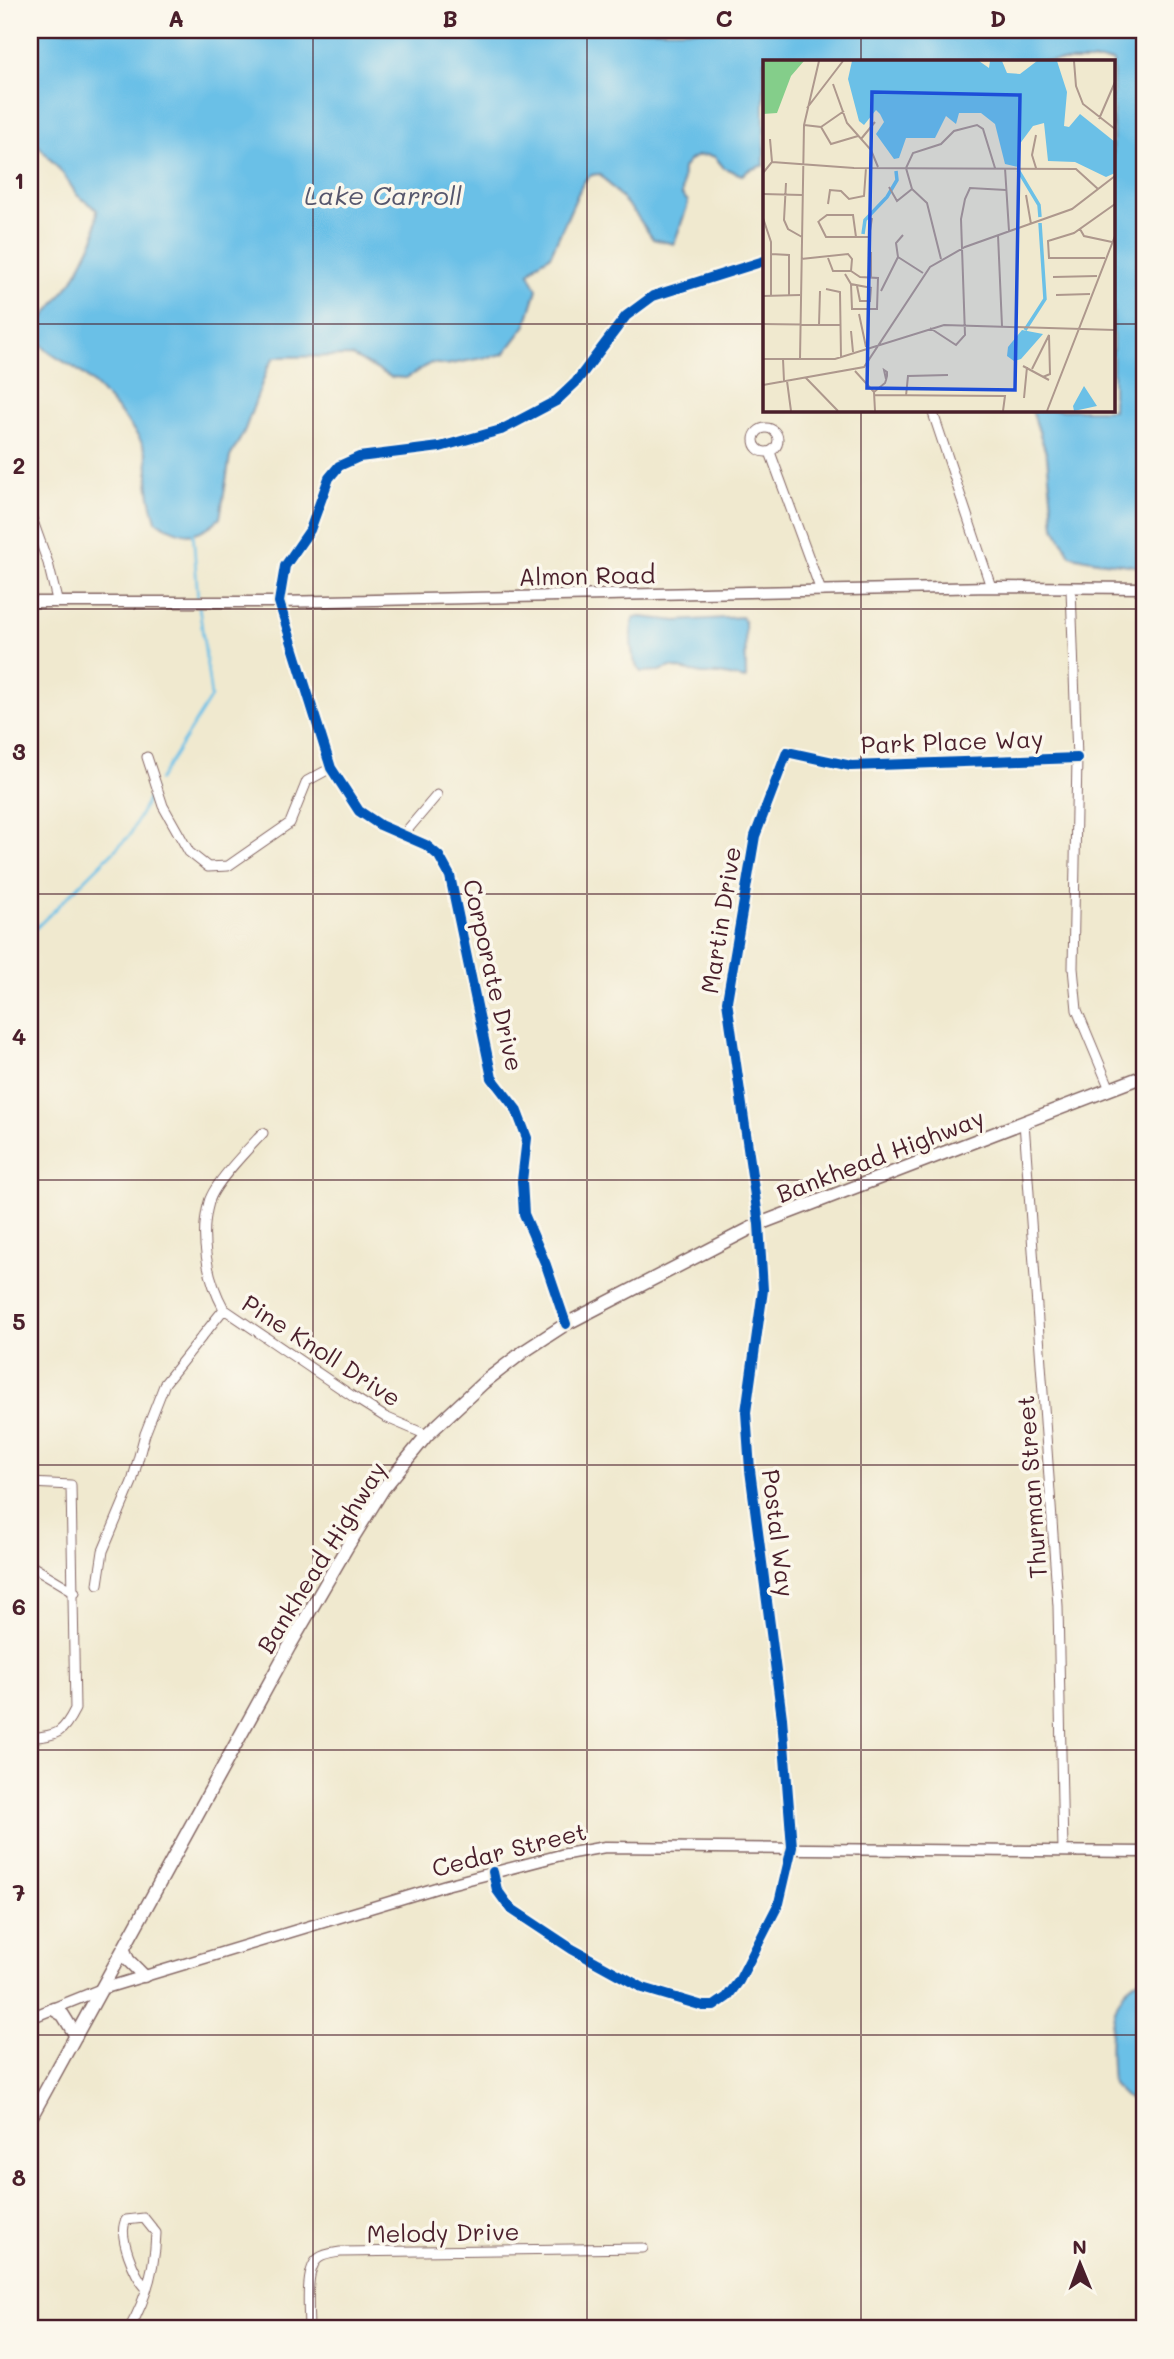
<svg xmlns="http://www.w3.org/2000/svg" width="1174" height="2359" font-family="Mali,sans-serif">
<rect width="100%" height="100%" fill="#fbf7ec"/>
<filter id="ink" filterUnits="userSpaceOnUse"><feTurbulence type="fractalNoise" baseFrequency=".0143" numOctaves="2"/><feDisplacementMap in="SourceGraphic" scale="14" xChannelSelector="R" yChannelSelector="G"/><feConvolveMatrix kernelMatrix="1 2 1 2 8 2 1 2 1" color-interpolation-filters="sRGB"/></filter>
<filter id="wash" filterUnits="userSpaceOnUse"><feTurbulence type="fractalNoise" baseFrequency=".00686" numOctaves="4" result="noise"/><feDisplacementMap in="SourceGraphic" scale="28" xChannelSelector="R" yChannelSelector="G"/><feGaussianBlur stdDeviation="1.57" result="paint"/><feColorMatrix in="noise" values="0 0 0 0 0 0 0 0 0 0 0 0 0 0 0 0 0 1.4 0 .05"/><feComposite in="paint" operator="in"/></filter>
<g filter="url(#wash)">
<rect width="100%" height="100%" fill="#f0e9cf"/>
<!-- water -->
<path fill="#6bc0e7" stroke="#5a7089" stroke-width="2" d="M 30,30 L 1144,30 L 1144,568 C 1119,562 1094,563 1070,555 L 1054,526 L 1047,456 L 1032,410 L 1113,410 L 1113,61 L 764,61 L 764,165 L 749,170 L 742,175 L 724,168 L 715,157 L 708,155 L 697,156 L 690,160 L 683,168 L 682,195 L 688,201 L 687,207 L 674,244 L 653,239 L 635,213 L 600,174 C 589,174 586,178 581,187 L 550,256 L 538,263 L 529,273 L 537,289 L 526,325 L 504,354 L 446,365 L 431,363 L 406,378 L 391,377 L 352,356 L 275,357 L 268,367 L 244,432 L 230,457 L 220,518 C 195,540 183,537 156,521 C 153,511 150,500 149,489 C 147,478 149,463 146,452 C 139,431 94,381 76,369 C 58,357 41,353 34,330 L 73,280 L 83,261 L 95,237 L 97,210 L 77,195 L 64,175 L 39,146 L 34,144 L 30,146 Z
M 641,617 L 677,621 L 742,617 L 745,623 L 746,679 L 719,674 L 702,674 L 671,667 L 659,671 L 641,672 C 630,662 629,632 634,618 Z
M 1144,1975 L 1144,2105 L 1124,2096 L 1112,2084 C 1110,2056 1107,2019 1122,1994 C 1127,1986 1138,1980 1144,1975 Z"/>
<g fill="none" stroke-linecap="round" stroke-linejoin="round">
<!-- stream -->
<path stroke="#6bc0e7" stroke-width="2.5" d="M 193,530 L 198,600
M 159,780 L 211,697 L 199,606
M 30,934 L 130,835 L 153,789"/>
</g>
</g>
<g filter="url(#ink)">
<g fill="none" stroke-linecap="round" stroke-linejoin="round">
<!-- minor casing -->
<g stroke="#846664" stroke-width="11">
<path id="minor" d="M 932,410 L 991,587
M754 440a12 12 0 1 1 24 0a12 12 0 1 1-24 0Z
M 770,452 L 821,591
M 30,513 L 48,563 L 57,600
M 1071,589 L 1077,758 L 1073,968 L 1077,1010 L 1110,1089
M 147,757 L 163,806 L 189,852 L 208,867 L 228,866 L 290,823 L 307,781 L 331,768
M 403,835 L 437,795
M 1024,1122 L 1058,1606 L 1063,1851
M 263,1133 C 249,1148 214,1183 209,1202 C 199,1237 207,1278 224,1309 L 355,1398 L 385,1417 L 427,1435
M 566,1324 L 546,1265 L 524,1214 L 522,1181 L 527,1138 L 516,1109 L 492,1078 L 450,876 L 439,856 L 426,845 L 380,825 L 359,811 L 331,768 L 279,602 L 285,566 L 310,530 L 329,478 L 339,466 L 359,457 L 440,447 L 501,430 L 556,401 L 576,382 L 626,316 L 653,296 L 764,261
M 30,1483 L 71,1485 L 75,1709 C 62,1735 57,1735 30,1738
M 30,1565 L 75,1592
M 98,1584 L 103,1551 L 132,1482 L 145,1434 L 165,1383 L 224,1309
M 493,1872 L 497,1890 L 510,1908 L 572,1949 L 643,1988 L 703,2006 L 714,2006 L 727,1997 L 739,1981 L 779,1903 L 792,1847 L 782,1718 L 750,1470 L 746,1412 L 763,1290 L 759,1224 L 727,1001 L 755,836 L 787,752 L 851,766 L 1077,758
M 129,2329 C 146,2300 155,2266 156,2233 L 144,2218 L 126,2220 C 117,2235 135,2276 146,2288
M 309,2329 C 309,2313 304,2268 319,2258 C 324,2254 334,2253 340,2252 L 643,2248"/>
</g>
<!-- tertiary casing -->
<g stroke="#846664" stroke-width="13">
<path id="tertiary" d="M 30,602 L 279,602 L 991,587 L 1144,588
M 30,2018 L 102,1989 L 446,1885 L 561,1855 L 605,1847 L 1144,1852"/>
</g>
<!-- secondary casing -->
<g stroke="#846664" stroke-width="15">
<path id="secondary" d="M 124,1950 L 128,1960 L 144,1976
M 53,2009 L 63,2015 L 76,2036
M 30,2119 L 289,1647 L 347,1547 L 383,1489 L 427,1435 L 483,1383 L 523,1352 L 566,1324 L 759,1224 L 1144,1076"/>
</g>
<!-- minor -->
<use href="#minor" stroke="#fff" stroke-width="9"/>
<!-- tertiary -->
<use href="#tertiary" stroke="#fff" stroke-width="10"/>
<!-- secondary -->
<use href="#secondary" stroke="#fff" stroke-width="12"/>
<!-- cycleway casing -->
<g stroke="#fbf7ec" stroke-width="15">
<path id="cycleway" d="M 566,1324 L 546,1265 L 524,1214 L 522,1181 L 527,1138 L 516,1109 L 492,1078 L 450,876 L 439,856 L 426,845 L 380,825 L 359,811 L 331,768 L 279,602 L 285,566 L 310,530 L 329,478 L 339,466 L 359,457 L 440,447 L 501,430 L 556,401 L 576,382 L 626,316 L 653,296 L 764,261
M 493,1872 L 497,1890 L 510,1908 L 572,1949 L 643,1988 L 703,2006 L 714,2006 L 727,1997 L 739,1981 L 779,1903 L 792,1847 L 782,1718 L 750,1470 L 746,1412 L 763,1290 L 759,1224 L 727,1001 L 755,836 L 787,752 L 851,766 L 1077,758"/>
</g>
<!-- cycleway -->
<use href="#cycleway" stroke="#0057b8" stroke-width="10"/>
</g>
</g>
<!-- grid -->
<path fill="none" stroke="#4a1f2b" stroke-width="2" stroke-opacity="0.55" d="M 313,30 L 313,2329M 587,30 L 587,2329M 861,30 L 861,61M 30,324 L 764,324M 1113,324 L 1144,324M 861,410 L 861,2329M 30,609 L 1144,609M 30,894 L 1144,894M 30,1180 L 1144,1180M 30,1465 L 1144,1465M 30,1750 L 1144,1750M 30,2035 L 1144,2035"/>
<g text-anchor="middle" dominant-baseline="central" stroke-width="7" stroke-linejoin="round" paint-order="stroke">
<!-- street labels -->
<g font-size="24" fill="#4a1f2b" stroke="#fbf7ec">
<text transform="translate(587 575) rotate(-1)">Almon Road</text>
<text transform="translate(952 741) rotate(-2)">Park Place Way</text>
<text transform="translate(720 920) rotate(-81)">Martin Drive</text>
<text transform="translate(494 975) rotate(77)">Corporate Drive</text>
<text transform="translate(880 1155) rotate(-21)">Bankhead Highway</text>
<text transform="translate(322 1350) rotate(33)">Pine Knoll Drive</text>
<text transform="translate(1031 1487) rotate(-94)">Thurman Street</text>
<text transform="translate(779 1533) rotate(83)">Postal Way</text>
<text transform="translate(321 1557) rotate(-58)">Bankhead Highway</text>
<text transform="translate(509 1849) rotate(-14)">Cedar Street</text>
<text transform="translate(443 2232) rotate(-1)">Melody Drive</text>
</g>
<!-- water labels -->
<g font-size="26" font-style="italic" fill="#56576d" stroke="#fbf7ec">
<text x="383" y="195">Lake Carroll</text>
</g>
</g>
<!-- overview -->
<g transform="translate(763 60)">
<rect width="352" height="352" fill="#f0e9cf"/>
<path d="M 0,1 L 41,1 L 28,16 L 14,53 L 0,54 Z" fill="#84ce8a"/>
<path d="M 89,1 L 216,1 L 226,8 L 227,1 L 239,1 L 244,13 L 257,14 L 274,1 L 294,1 L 304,32 L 301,66 L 306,67 L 317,54 L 352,82 L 352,113 L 343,117 L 312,102 L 285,101 L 281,63 L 270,66 L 256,85 L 255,107 L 242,104 L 232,64 L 218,53 L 196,53 L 193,64 L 183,56 L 172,78 L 143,78 L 136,98 L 131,99 L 113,74 L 121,62 L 117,54 L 113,50 L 101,65 L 96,61 L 85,19 ZM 259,270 L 280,274 L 258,299 L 251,301 L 244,296 L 245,287 ZM 321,326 L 334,346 L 311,351 L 310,346 Z" fill="#6bc0e7"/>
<path fill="none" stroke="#6bc0e7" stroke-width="3.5" d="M 255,110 L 276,145 L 277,157M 100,174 L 102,160 L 124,137 L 134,120 L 133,111M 262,270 L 282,239 L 277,163"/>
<path fill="none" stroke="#ae988d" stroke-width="2" d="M 311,1 L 313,26 L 320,44 L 352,69M 70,24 L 84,63 L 108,90 L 115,107M 44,48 L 80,1M 336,59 L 352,22M 41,65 L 58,67 L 68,84 L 95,76M 58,67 L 81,51M 98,79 L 112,62M 9,102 L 91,108 L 313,109 L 335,129M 242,108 L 246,171M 273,108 L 269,95 L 273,75M 0,113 L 9,102 L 7,79M 23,123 L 21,160 L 25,169 L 39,177M 126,127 L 134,141 L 149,129M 0,134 L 39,135M 263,135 L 268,164M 65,144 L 67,130 L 78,131 L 86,139 L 101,136 L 103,108M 0,158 L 8,182 L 8,235M 55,161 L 63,177 L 106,177 L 109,158M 56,161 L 64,155 L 90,155 L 93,177M 317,169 L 321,176 L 349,182M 140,175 L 133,183 L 135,197 L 160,213M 235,175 L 239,266M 8,194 L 26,195 L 26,235M 342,198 L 286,198 L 285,181 L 311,173 L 352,144M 38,199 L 85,194 L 89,199 L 88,211 L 70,211 L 65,198M 178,199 L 164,143 L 149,129 L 143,108 L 150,93 L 178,84 L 191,71 L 214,65 L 220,69 L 232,108M 82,214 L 88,224 L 109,228M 290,217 L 334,216M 108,218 L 108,192M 88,224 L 89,249 L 114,249 L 115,218 L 97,217 L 88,211M 94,226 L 97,241 L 107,241 L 108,227M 63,229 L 77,232 L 78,297M 118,231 L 135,197M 293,235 L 327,234M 0,236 L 37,235M 96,254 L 103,287M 0,264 L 77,265M 56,265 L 57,231M 167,268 L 193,285 L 202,275 L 198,159 L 202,139 L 207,128 L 243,130M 88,271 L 90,292M 0,299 L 72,299 L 181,265 L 352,270M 20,299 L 21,321M 37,299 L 41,65 L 56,1M 260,306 L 286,320M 269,309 L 286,275 L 287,314 L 280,317M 92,311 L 111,332 L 112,351M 43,318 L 75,351M 24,321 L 28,351M 0,325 L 101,307 L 167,207 L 202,187 L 309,149 L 352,116M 111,332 L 122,323 L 123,320 L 124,316 L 124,312 L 121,310 L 123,319M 112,335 L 242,336 L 240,351M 143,336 L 145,316 L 185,315M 261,338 L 264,307M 284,351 L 352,176"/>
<path fill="#1d4ed8" fill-opacity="0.15" stroke="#1d4ed8" stroke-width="3.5" d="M 109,32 L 257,35 L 252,330 L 104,328 Z"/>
<rect width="352" height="352" fill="none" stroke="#4a1f2b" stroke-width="3.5"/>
</g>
<!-- margin -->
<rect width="1174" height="2359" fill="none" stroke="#fbf7ec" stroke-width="77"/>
<!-- north arrow -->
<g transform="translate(1080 2264) rotate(359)" stroke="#fbf7ec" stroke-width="5" paint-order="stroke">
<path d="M0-5L12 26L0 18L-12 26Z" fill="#4a1f2b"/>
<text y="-10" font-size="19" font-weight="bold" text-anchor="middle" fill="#4a1f2b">N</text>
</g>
<rect x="38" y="38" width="1098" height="2282" fill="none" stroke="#4a1f2b" stroke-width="2.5"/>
<g font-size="23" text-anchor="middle" font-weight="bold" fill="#4a1f2b">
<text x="176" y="27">A</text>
<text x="450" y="27">B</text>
<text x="724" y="27">C</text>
<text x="998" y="27">D</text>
<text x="19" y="189">1</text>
<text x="19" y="474">2</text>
<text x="19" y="760">3</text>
<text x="19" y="1045">4</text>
<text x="19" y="1330">5</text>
<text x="19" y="1615">6</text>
<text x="19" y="1901">7</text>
<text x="19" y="2186">8</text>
</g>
</svg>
